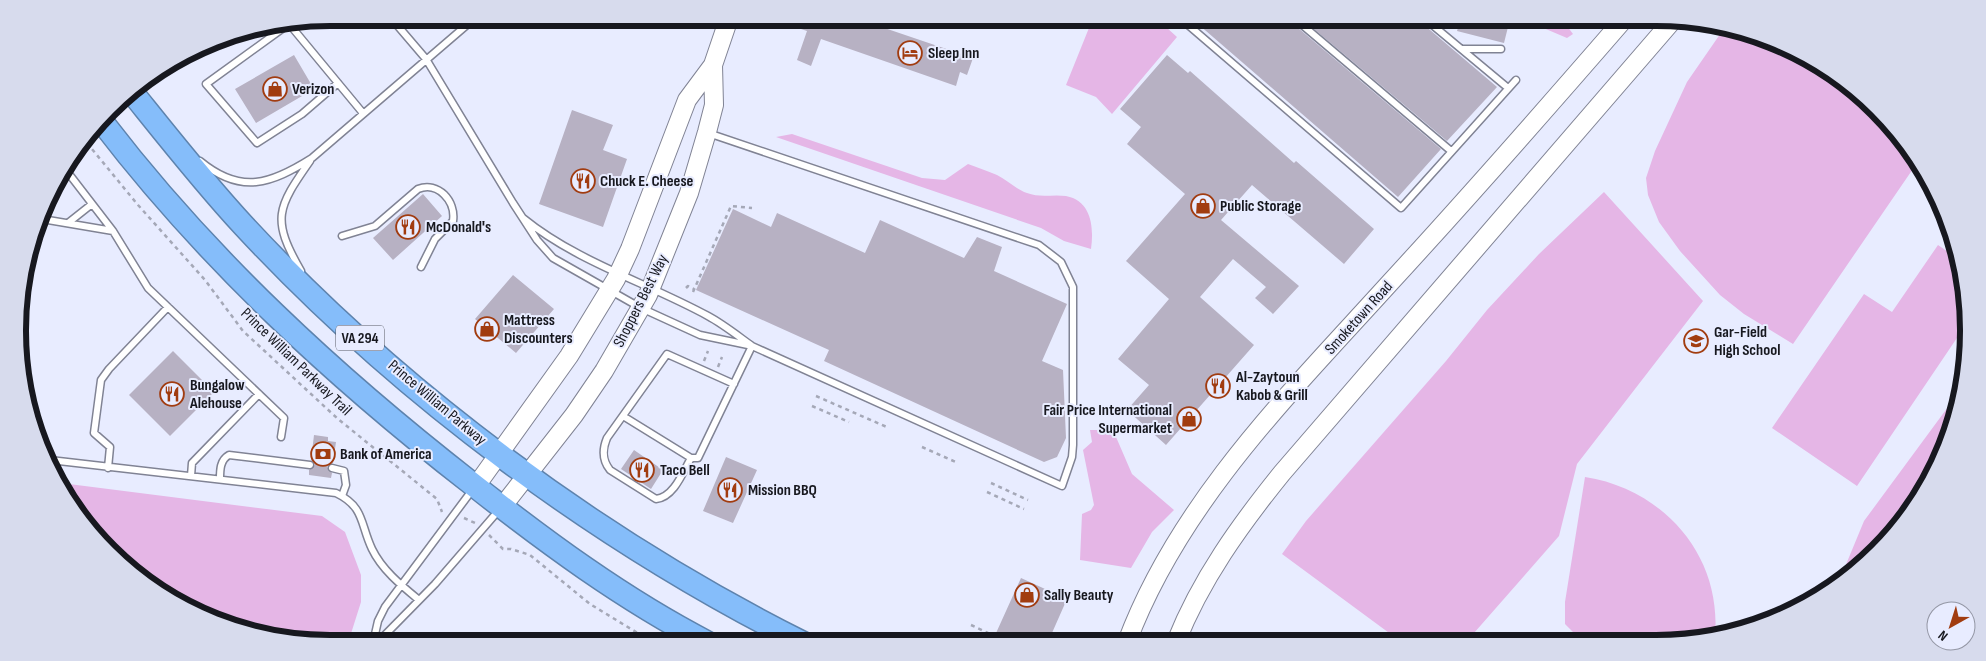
<svg xmlns="http://www.w3.org/2000/svg" width="1986" height="661" font-family="'Sofia Sans Condensed',sans-serif">
<rect width="100%" height="100%" fill="#e8ecff"/>
<!-- green -->
<path fill="#e5b6e6" d="M 1093,18 L 1156,18 L 1177,37 L 1112,114 L 1096,97 L 1066,85 Z
M 1520,18 L 1561,18 L 1573,34 L 1567,38 Z
M 1725,27 L 1736,28 L 1788,53 L 1869,108 L 1917,163 L 1793,344 L 1744,314 L 1720,295 L 1680,251 L 1659,222 L 1648,195 L 1646,178 L 1655,151 L 1687,82 Z
M 792,134 L 922,178 L 945,180 L 968,164 C 978,168 988,171 997,175 C 1008,181 1016,189 1027,193 C 1040,198 1053,194 1066,196 C 1092,201 1094,228 1091,249 L 1064,241 L 1041,228 L 776,137 Z
M 1604,192 L 1703,301 L 1577,464 L 1559,536 L 1467,641 L 1400,641 L 1282,554 L 1306,521 L 1446,361 L 1487,310 L 1539,254 Z
M 1938,245 L 1954,256 L 1966,289 L 1963,329 L 1857,486 L 1772,428 L 1864,294 L 1892,312 Z
M 1959,392 L 1958,411 L 1926,487 L 1862,566 L 1840,579 L 1864,521 Z
M 1090,430 L 1113,430 L 1132,474 L 1174,510 L 1152,532 L 1131,568 L 1080,560 L 1082,514 L 1091,510 L 1094,505 L 1083,450 L 1092,442 Z
M 1585,477 C 1663,489 1722,555 1715,636 C 1670,648 1620,638 1574,633 L 1565,624 L 1565,602 Z
M 61,483 L 322,516 L 345,532 L 361,575 L 361,602 L 348,643 L 330,643 L 250,633 L 156,591 L 70,505 Z"/>
<!-- building -->
<path fill="#b7b1c3" d="M 802,18 L 855,18 L 973,58 L 967,75 L 960,72 L 956,86 L 821,39 L 811,66 L 797,60 L 807,31 L 798,28 Z
M 1191,18 L 1289,18 L 1291,22 L 1441,149 L 1398,197 Z
M 1301,18 L 1416,18 L 1497,87 L 1447,141 Z
M 1461,18 L 1473,18 L 1508,27 L 1504,43 L 1457,31 Z
M 294,55 L 314,89 L 256,123 L 235,89 Z
M 1167,55 L 1188,73 L 1190,71 L 1294,163 L 1296,161 L 1374,229 L 1344,264 L 1252,185 L 1221,220 L 1299,286 L 1273,314 L 1255,298 L 1266,287 L 1233,259 L 1200,297 L 1254,345 L 1166,445 L 1127,410 L 1149,385 L 1118,359 L 1169,299 L 1126,261 L 1185,194 L 1127,144 L 1141,127 L 1120,109 Z
M 572,110 L 613,125 L 603,150 L 627,159 L 603,227 L 539,204 Z
M 423,194 L 442,216 L 393,260 L 373,238 Z
M 733,209 L 771,227 L 777,213 L 865,253 L 880,220 L 964,258 L 977,237 L 1002,247 L 994,271 L 1067,304 L 1042,361 L 1063,370 L 1066,438 L 1057,457 L 1044,462 L 824,361 L 829,350 L 696,290 Z
M 513,275 L 554,309 L 516,353 L 475,319 Z
M 173,351 L 214,392 L 170,436 L 129,395 Z
M 314,435 L 328,437 L 328,441 L 336,442 L 333,463 L 327,467 L 332,473 L 331,478 L 309,475 L 309,470 L 315,465 L 311,460 Z
M 634,450 L 663,470 L 651,489 L 621,469 Z
M 726,457 L 757,470 L 733,523 L 703,511 Z
M 1021,578 L 1067,599 L 1048,642 L 992,642 Z"/>
<g fill="none" stroke-linecap="round" stroke-linejoin="round">
<!-- lane casing -->
<g stroke="#808394" stroke-width="9">
<path id="lane" d="M 391,18 L 426,59 L 513,203 L 537,240 L 553,258 L 641,308 L 700,335 L 748,345
M 1180,18 L 1401,208 L 1516,80
M 1294,18 L 1451,151
M 1424,18 L 1508,88
M 290,25 L 362,112
M 286,26 L 206,84 L 257,143 L 302,114 L 338,83
M 1463,49 L 1501,49
M 200,161 C 241,195 271,184 312,158 L 475,18
M 66,170 L 113,231 L 148,288 L 284,418 L 281,437
M 523,218 C 577,262 648,283 708,316 C 723,324 738,336 752,346 L 1062,486 L 1072,457 L 1073,445 L 1073,287 L 1061,262 L 1039,245 L 708,133
M 42,219 L 113,231
M 68,223 L 92,204
M 342,236 L 375,226 L 418,189 C 438,181 456,201 453,221 L 435,239 L 421,267
M 301,271 C 271,219 277,208 310,161
M 623,416 L 691,458 L 698,458 L 752,346
M 691,458 C 683,472 674,497 656,499 L 610,470 C 602,460 602,450 607,438 L 667,354 L 734,384
M 50,460 L 336,493 C 365,507 360,524 372,549 C 382,570 402,586 419,600
M 108,468 L 110,447 L 94,433 L 101,380 L 109,369 L 168,307
M 332,468 L 344,471 L 346,485 L 342,496
M 191,476 L 192,463 L 259,394
M 220,479 C 220,470 220,460 229,455 L 310,465
M 373,643 L 378,621 L 385,607 L 473,489
M 377,643 L 435,584 L 499,510"/>
</g>
<!-- secondary casing -->
<g stroke="#808394" stroke-width="20">
<path id="secondary" d="M 476,486 L 569,356 L 616,279 L 630,249 L 687,100 L 713,65 L 729,18
M 502,507 L 574,415 L 604,371 L 648,295 L 689,193 L 707,132 L 714,105 L 713,65
M 1127,642 C 1179,503 1289,394 1387,286 C 1468,198 1547,108 1625,18
M 1176,642 C 1201,579 1240,525 1282,473 L 1673,20"/>
</g>
<!-- highway casing -->
<g stroke="#5e83ad" stroke-width="25">
<path id="highway" d="M 131,91 C 168,137 204,183 244,226 C 399,393 599,541 803,643
M 103,123 C 208,260 335,377 471,483 C 546,542 623,599 708,643"/>
</g>
<!-- path -->
<path stroke="#a5a8b7" stroke-width="2.5" stroke-dasharray="4 4" stroke-linecap="butt" d="M 87,143 L 138,205 L 205,280 L 243,331 L 338,419 L 437,499 L 442,512
M 686,288 L 688,286 L 694,289
M 693,292 L 731,206 L 752,208
M 704,361 L 708,351
M 718,367 L 722,357
M 816,396 L 889,428
M 812,406 L 849,422
M 922,447 L 958,463
M 991,483 L 1028,500
M 987,492 L 1024,509
M 464,518 L 475,523
M 489,535 L 503,549 L 511,549 L 530,555 L 590,604 L 654,643
M 971,625 L 988,633"/>
<!-- lane -->
<use href="#lane" stroke="#fff" stroke-width="6"/>
<!-- secondary -->
<use href="#secondary" stroke="#fff" stroke-width="18"/>
<!-- highway -->
<use href="#highway" stroke="#85bdfa" stroke-width="22"/>
</g>
<!-- icons -->
<defs>
<g id="hotel-ring" transform="scale(1.25)"><circle r="9.5" fill="#e8ecff" stroke="#a13c10" stroke-width="1.5"/><path d="M-6-4.5h1.5V1H6V5H4.5V3h-9V5H-6ZM-4 0a1.8 1.8 0 1 1 3.6 0ZM.5 0V-2.5h3Q6-2.5 6 0Z" fill="#a13c10"/></g>
<g id="shop-ring" transform="scale(1.25)"><circle r="9.5" fill="#e8ecff" stroke="#a13c10" stroke-width="1.5"/><path d="M-5-2.5h2.3a2.7 3.5 0 0 1 5.4 0H5L5.5 6h-11ZM-1.5-2.5h3a1.5 2.3 0 0 0-3 0Z" fill="#a13c10"/></g>
<g id="restaurant-ring" transform="scale(1.25)"><circle r="9.5" fill="#e8ecff" stroke="#a13c10" stroke-width="1.5"/><path d="M-5-6h1v4h1v-4h1v4h1v-4h1v5L-1.5 .5V6h-2V.5L-5-1ZM5-6V6H3V1.5H1.5Q1.5-4 5-6Z" fill="#a13c10"/></g>
<g id="school-ring" transform="scale(1.25)"><circle r="9.5" fill="#e8ecff" stroke="#a13c10" stroke-width="1.5"/><path d="M0-5L7-2L0 1L-7-2ZM-4 1L0 2.5L4 1V4Q0 6-4 4Z" fill="#a13c10"/></g>
<g id="bank-ring" transform="scale(1.25)"><circle r="9.5" fill="#e8ecff" stroke="#a13c10" stroke-width="1.5"/><path d="M-6-4H6V4H-6ZM0-2.3a2.3 2.3 0 1 0 0 4.6a2.3 2.3 0 1 0 0-4.6Z" fill="#a13c10"/></g>
</defs>
<g fill-rule="evenodd">
<use href="#hotel-ring" x="910" y="53"/>
<use href="#shop-ring" x="275" y="89"/>
<use href="#restaurant-ring" x="583" y="181"/>
<use href="#shop-ring" x="1203" y="206"/>
<use href="#restaurant-ring" x="408" y="227"/>
<use href="#shop-ring" x="487" y="329"/>
<use href="#school-ring" x="1696" y="341"/>
<use href="#restaurant-ring" x="1218" y="386"/>
<use href="#restaurant-ring" x="172" y="394"/>
<use href="#shop-ring" x="1189" y="419"/>
<use href="#bank-ring" x="323" y="454"/>
<use href="#restaurant-ring" x="642" y="470"/>
<use href="#restaurant-ring" x="730" y="490"/>
<use href="#shop-ring" x="1027" y="595"/>
</g>
<g text-anchor="middle" dominant-baseline="central" stroke-width="4" stroke-linejoin="round" paint-order="stroke">
<!-- shield labels -->
<rect fill="#e8ecff" stroke="#565862" stroke-width="1" x="336" y="325.5" width="48" height="25" rx="4"/>
<g font-size="15" font-weight="bold" fill="#17181f">
<text x="360" y="338">VA 294</text>
</g>
<!-- poi labels -->
<g font-size="16" font-weight="bold" fill="#17181f" stroke="#e8ecff" text-anchor="start">
<text x="928" y="53">Sleep Inn</text>
<text x="292" y="89">Verizon</text>
<text x="600" y="181">Chuck E. Cheese</text>
<text x="1220" y="206">Public Storage</text>
<text x="426" y="227">McDonald's</text>
<text x="504" y="320">Mattress<tspan x="504" dy="18">Discounters</tspan></text>
<text x="1714" y="332">Gar-Field<tspan x="1714" dy="18">High School</tspan></text>
<text x="1236" y="377">Al-Zaytoun<tspan x="1236" dy="18">Kabob &amp; Grill</tspan></text>
<text x="190" y="385">Bungalow<tspan x="190" dy="18">Alehouse</tspan></text>
<text x="1172" y="410" text-anchor="end">Fair Price International<tspan x="1172" dy="18">Supermarket</tspan></text>
<text x="340" y="454">Bank of America</text>
<text x="660" y="470">Taco Bell</text>
<text x="748" y="490">Mission BBQ</text>
<text x="1044" y="595">Sally Beauty</text>
</g>
<!-- street labels -->
<g font-size="16" fill="#17181f" stroke="#e8ecff">
<text transform="translate(641 301) rotate(-63)">Shoppers Best Way</text>
<text transform="translate(1359 318) rotate(-48)">Smoketown Road</text>
<text transform="translate(296 362) rotate(44)">Prince William Parkway Trail</text>
<text transform="translate(437 403) rotate(40)">Prince William Parkway</text>
</g>
</g>
<!-- crop -->
<path d="M0 0H1986V661H0ZM330 26H1656A304 304 0 0 1 1960 330V331A304 304 0 0 1 1656 635H330A304 304 0 0 1 26 331V330A304 304 0 0 1 330 26Z" fill="#d7dbed" fill-rule="evenodd"/>
<path fill="none" stroke="#17181f" stroke-width="6" d="M330 26H1656A304 304 0 0 1 1960 330V331A304 304 0 0 1 1656 635H330A304 304 0 0 1 26 331V330A304 304 0 0 1 330 26Z"/>
<!-- north arrow -->
<g transform="translate(1951 626) rotate(219)"><circle r="24" fill="#e8ecff" stroke="#9497a5"/>
<path d="M0-4L9 19L0 12L-9 19Z" fill="#a13c10"/>
<text y="-8" font-size="14" font-weight="bold" text-anchor="middle" fill="#17181f">N</text>
</g>
</svg>
